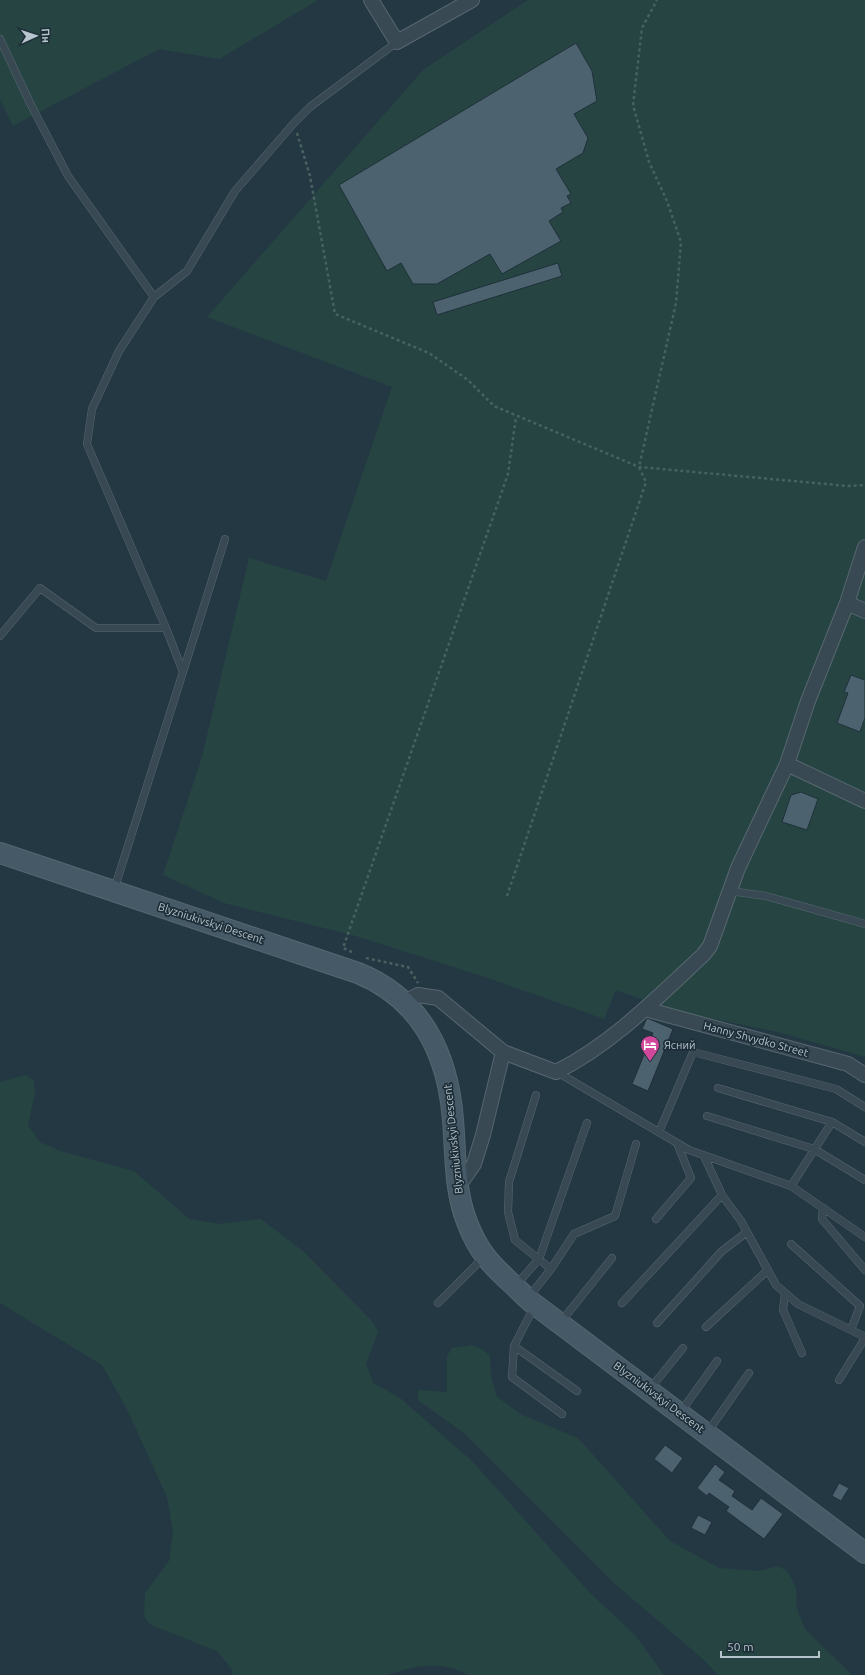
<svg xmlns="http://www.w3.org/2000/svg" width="865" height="1675" font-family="Ubuntu,sans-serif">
<rect width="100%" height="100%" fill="#243844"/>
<!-- green -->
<path fill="#264542" d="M 0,0 L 318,0 L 219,59 L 159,49 L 13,126 L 0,99 Z
M 528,0 L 865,0 L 865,1057 L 782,1033 L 671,1010 L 616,990 L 604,1019 L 488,978 L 356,936 L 224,903 L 163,875 L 202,757 L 249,558 L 326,581 L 392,387 L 207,317 L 423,70 Z
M 26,1075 L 34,1081 L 35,1093 L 28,1125 L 40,1142 L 60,1151 L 134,1171 L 189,1219 L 219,1224 L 261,1219 L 304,1252 L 372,1321 L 378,1332 L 366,1363 L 373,1383 L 400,1398 L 472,1461 L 590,1593 L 635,1635 L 664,1675 L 468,1675 C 441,1660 416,1665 388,1675 L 233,1675 L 231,1668 L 217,1651 L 149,1624 L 144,1616 L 145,1593 L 169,1561 L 173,1532 L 167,1497 L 126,1407 L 102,1365 L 0,1303 L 0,1082 Z
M 472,1345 L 482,1349 L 490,1356 L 491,1377 L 497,1397 L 522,1415 L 578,1438 L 670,1541 L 719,1568 L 759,1571 L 778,1566 L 787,1571 L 796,1588 L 797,1609 L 805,1629 L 852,1675 L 718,1675 L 703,1659 L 615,1584 L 464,1433 L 418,1400 L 418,1390 L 447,1392 L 447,1356 L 452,1348 Z"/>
<!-- building -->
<path fill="#4d626f" stroke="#1f303a" d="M 576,43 L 592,71 L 597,101 L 574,114 L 588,138 L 583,153 L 556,169 L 571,194 L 567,196 L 571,203 L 561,208 L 563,212 L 549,221 L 561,241 L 502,274 L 490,254 L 437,284 L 413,284 L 401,263 L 387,271 L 339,185 Z
M 558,263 L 562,276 L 437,315 L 433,302 Z
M 851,675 L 865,680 L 865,718 L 860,732 L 837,723 L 848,693 L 844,692 Z
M 801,792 L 818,799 L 807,830 L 782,822 L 791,795 Z
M 647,1018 L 673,1029 L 648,1091 L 632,1084 L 653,1033 L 642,1029 Z
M 665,1445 L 683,1458 L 672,1473 L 654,1459 Z
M 715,1464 L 725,1472 L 719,1480 L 735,1491 L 732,1496 L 752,1510 L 761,1498 L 783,1514 L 764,1539 L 726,1511 L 729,1507 L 709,1493 L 707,1496 L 697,1488 Z
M 839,1483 L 849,1488 L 841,1501 L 832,1496 Z
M 698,1515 L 712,1522 L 705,1535 L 691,1528 Z"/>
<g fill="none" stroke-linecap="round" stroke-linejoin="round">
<!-- lane casing -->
<g stroke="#576770" stroke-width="8">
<path id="lane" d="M 0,39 L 30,103 L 68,176 L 154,297
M 0,636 L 40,588 L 96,628 L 166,628
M 183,672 L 225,539
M 114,890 L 183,672 L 166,628 L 87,444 L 92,409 L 119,351 L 154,297 L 187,271 L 235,191 L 294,123 L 310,107 L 397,42
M 730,891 L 766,896 L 865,924
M 557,1072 L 689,1150 L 791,1186 L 865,1237
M 718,1088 L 832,1122 L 865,1142
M 707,1116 L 814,1149 L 865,1180
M 659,1132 L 693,1052 L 836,1089 L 865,1107
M 704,1156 L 722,1195 L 741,1221 L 776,1285 L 798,1304 L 865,1337
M 791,1186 L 832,1122
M 823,1208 L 822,1219 L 865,1270
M 656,1219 L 691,1178 L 677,1143
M 791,1244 L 860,1306 L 851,1330
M 551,1269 L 574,1234 L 615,1216 L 636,1144
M 516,1285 L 539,1259 L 587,1123
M 785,1294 L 783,1310 L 802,1353
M 528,1298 L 551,1269 L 515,1240 L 508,1212 L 509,1182 L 536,1095
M 438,1303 L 484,1257
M 622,1303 L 722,1195
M 534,1307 L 514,1346 L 512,1377 L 562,1414
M 560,1323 L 612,1258
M 657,1323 L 722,1251 L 747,1232
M 706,1327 L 768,1270
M 514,1346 L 577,1391
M 839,1380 L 865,1338
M 649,1390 L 683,1348
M 680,1413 L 717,1361
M 707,1433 L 749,1373"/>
</g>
<!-- street casing -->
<g stroke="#576770" stroke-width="16">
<path id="street" d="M 371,0 L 397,42 L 472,0
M 847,603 L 865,611
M 787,764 L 865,801
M 405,1002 L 418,995 L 438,998 L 503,1052 L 556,1072 C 612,1044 658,997 703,955 L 710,946 L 738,868 L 787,764 L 808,701 L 847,603 L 865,547
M 645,1009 L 848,1064 L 865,1075
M 458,1187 L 474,1164 L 483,1135 L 503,1052"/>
</g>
<!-- secondary casing -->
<g stroke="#576770" stroke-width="22">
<path id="secondary" d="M 0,853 L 358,973 C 422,999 448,1055 453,1120 C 456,1154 454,1189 467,1222 C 482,1262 501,1272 530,1301 L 865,1553"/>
</g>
<!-- path -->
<path stroke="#476260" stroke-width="2.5" stroke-dasharray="3 3" stroke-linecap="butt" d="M 297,133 L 310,176 L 335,314 L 429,353 L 468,380 L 494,406 L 639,467 L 848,486 L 865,485
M 507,896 L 646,482 L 639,467 L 676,303 L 681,242 L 667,201 L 649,162 L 633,105 L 642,28 L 657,0
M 352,952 L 343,948 L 508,474 L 516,417
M 366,958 L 408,967 L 418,983"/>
<!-- lane -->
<use href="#lane" stroke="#394953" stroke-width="7"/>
<!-- street -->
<use href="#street" stroke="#394953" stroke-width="14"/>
<!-- secondary -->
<use href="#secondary" stroke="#465966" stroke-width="20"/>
</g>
<!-- icons -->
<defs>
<g id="hotel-pin" transform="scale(1)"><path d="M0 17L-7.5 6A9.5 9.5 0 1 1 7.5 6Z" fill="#d1479c" stroke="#1d2e38"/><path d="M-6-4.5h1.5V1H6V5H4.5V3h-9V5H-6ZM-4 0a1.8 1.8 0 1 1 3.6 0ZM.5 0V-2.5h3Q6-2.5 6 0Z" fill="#fff"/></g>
</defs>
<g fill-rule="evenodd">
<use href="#hotel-pin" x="650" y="1045"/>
</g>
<g text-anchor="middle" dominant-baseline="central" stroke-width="3.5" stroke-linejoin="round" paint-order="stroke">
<!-- street labels -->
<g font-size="11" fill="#b6c4cd" stroke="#1d2e38">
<text transform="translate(211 923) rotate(18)">Blyzniukivskyi Descent</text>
<text transform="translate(756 1039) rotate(15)">Hanny Shvydko Street</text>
<text transform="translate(453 1139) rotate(-96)">Blyzniukivskyi Descent</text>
<text transform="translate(659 1397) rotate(37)">Blyzniukivskyi Descent</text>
</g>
<!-- poi labels -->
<g font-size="11" fill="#b6c4cd" stroke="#1d2e38" text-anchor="start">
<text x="664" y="1045">Ясний</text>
</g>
</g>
<!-- north arrow -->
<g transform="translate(36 36) rotate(87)" stroke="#1d2e38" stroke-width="3" paint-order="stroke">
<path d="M0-3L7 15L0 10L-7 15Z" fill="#b6c4cd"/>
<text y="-6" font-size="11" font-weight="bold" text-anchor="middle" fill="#b6c4cd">Пн</text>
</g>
<!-- scale -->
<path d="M721 1651v6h98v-6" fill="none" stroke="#b6c4cd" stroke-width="2"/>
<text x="727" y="1651" font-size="12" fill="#b6c4cd" stroke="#1d2e38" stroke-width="3" paint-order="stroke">50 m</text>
</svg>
